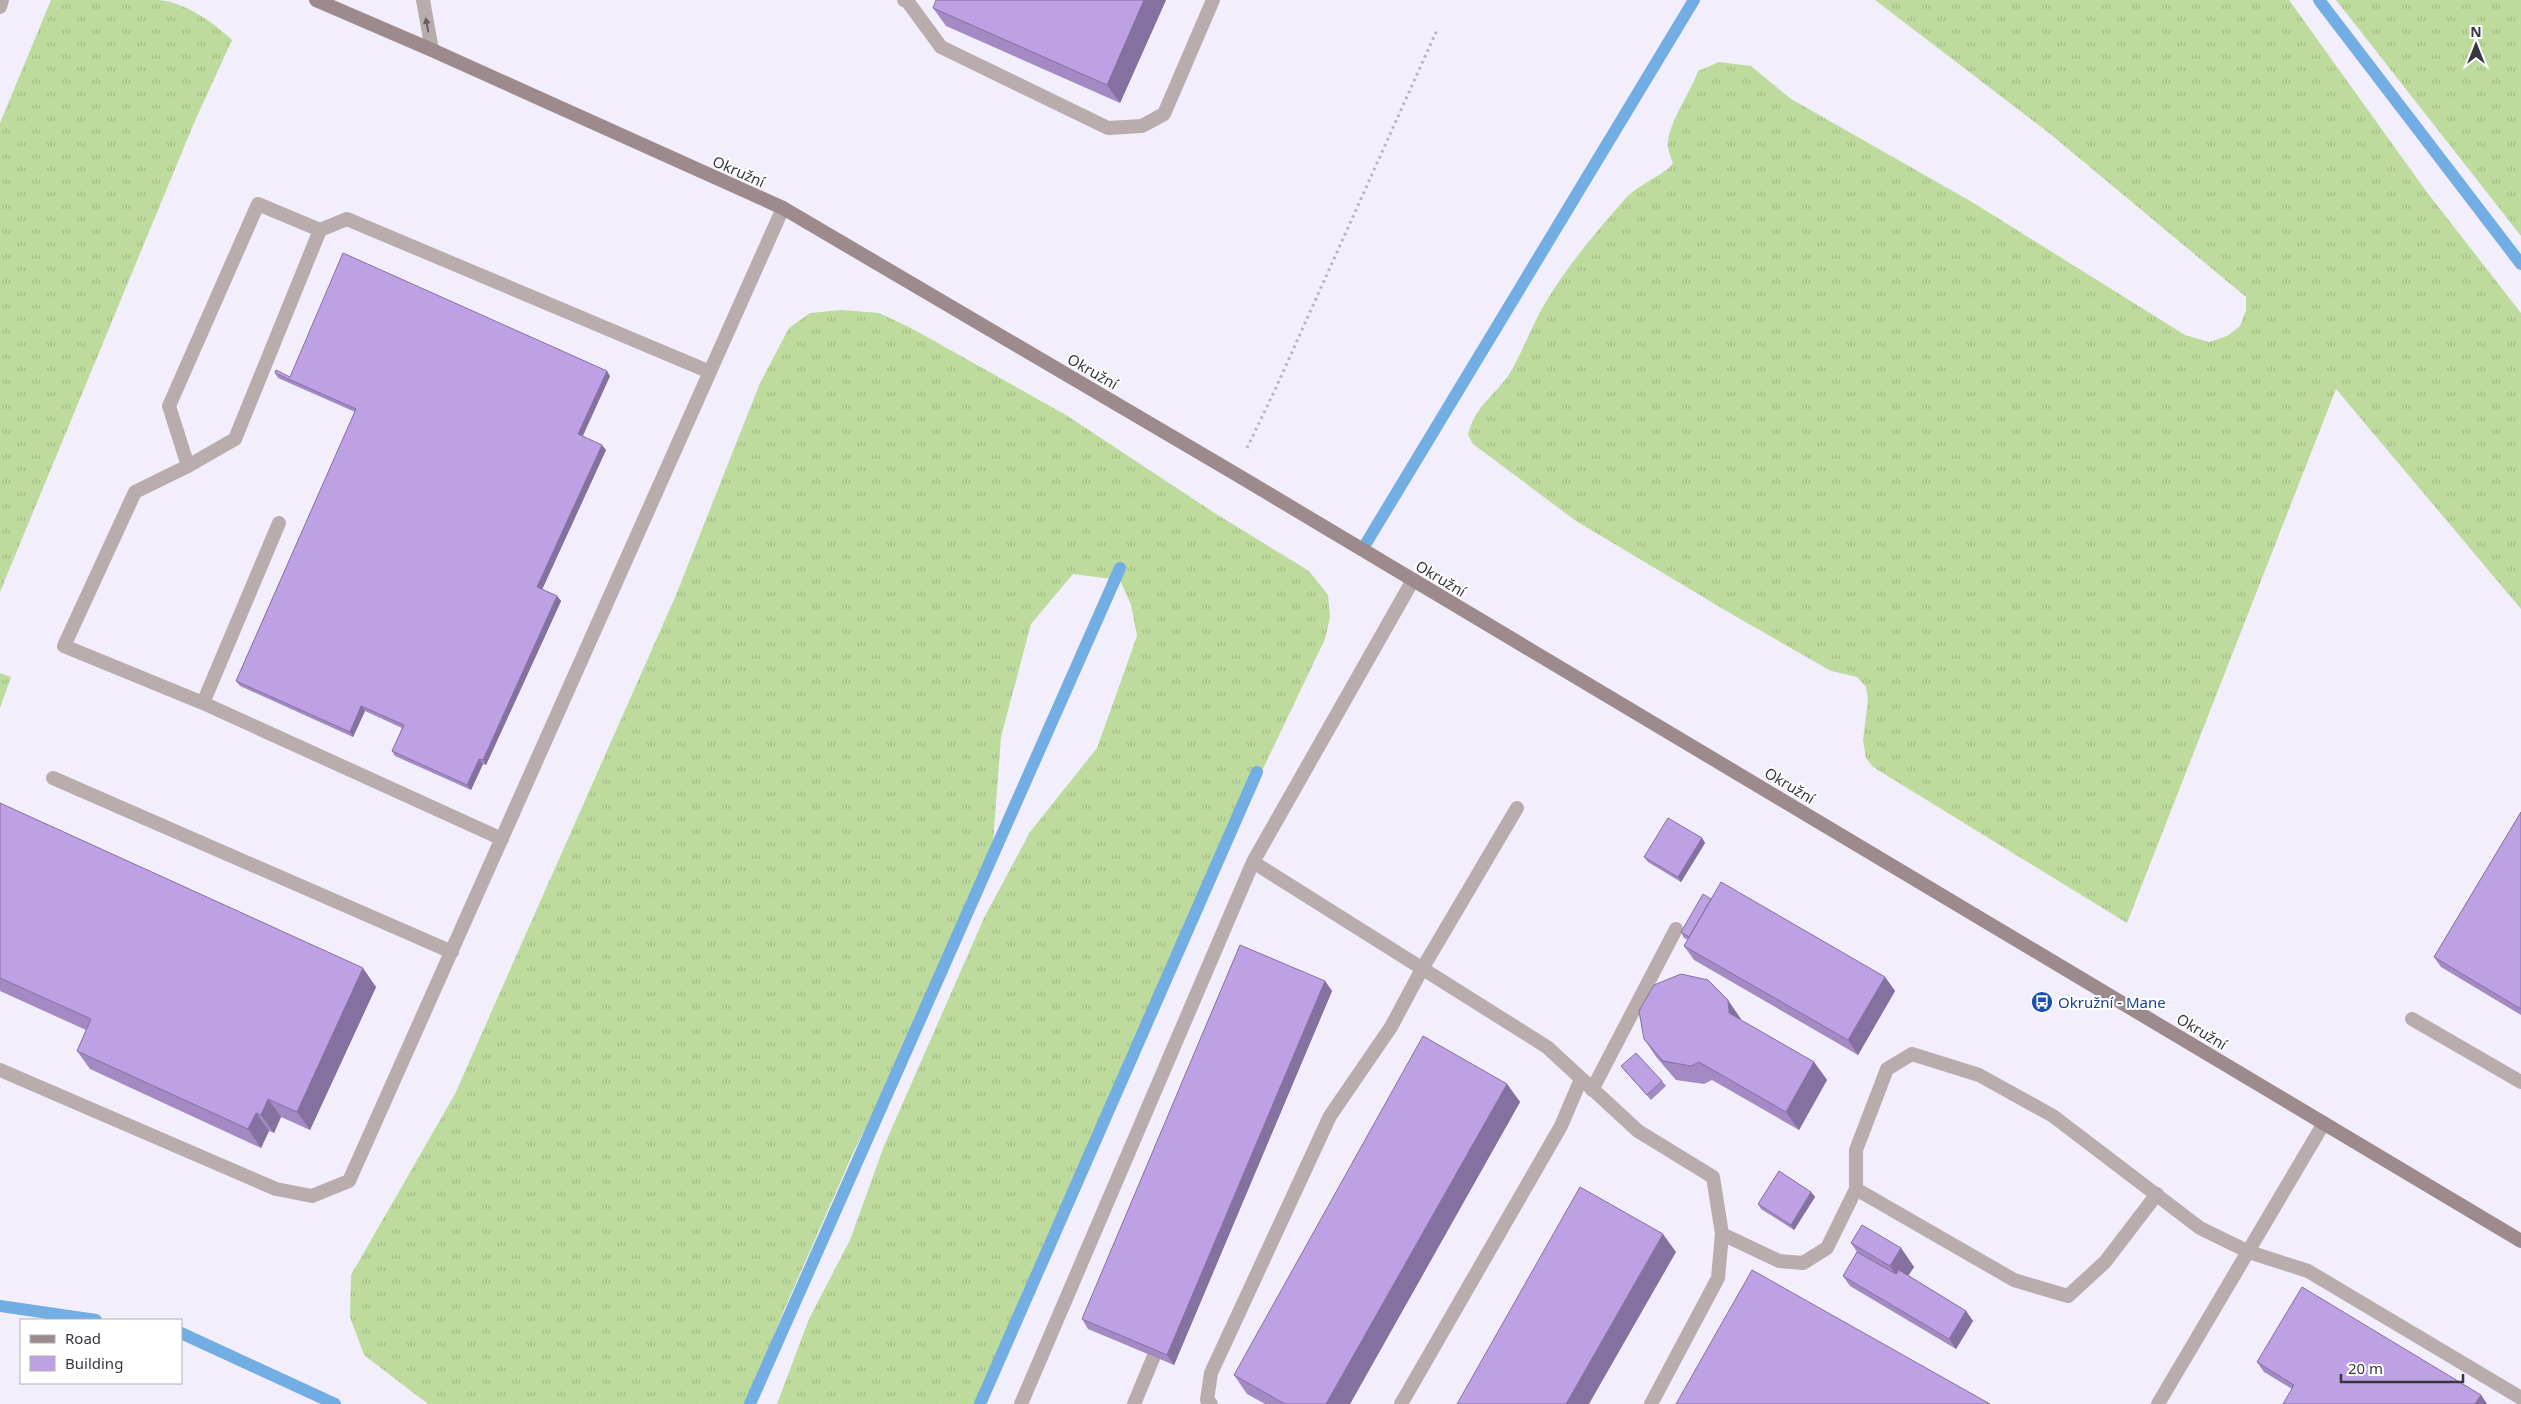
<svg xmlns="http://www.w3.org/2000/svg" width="2521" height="1404" font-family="'Noto Sans',sans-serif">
<defs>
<pattern id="grass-tufts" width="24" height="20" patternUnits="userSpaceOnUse" patternTransform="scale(1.25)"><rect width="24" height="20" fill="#bddb9d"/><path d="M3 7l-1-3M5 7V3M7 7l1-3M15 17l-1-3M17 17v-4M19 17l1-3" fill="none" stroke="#a3bd88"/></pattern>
</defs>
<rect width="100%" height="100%" fill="#f3eefc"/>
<!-- grass -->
<path fill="url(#grass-tufts)" d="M 51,0 C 86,0 124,0 159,0 C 186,3 213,22 232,40 L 194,123 L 0,592 L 0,123 Z
M 1875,0 L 2289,0 L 2426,191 L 2521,313 L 2521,609 L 2336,389 L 2127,923 L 1873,767 L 1866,758 L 1863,741 L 1868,699 L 1866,687 L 1857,677 L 1831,671 L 1740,619 L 1576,521 L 1473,444 L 1468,435 C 1475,406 1492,398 1508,376 C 1522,354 1531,327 1544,305 C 1567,266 1596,232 1625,199 C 1638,184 1665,175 1673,163 C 1671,158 1669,153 1668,148 C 1665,128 1691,92 1698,71 L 1719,62 L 1751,66 L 1791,99 L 1972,202 L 2185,335 L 2209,342 L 2227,336 L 2240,326 L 2246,310 L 2246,297 L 2049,133 Z
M 2336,0 L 2521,0 L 2521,236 Z
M 842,310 L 879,313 L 911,328 L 1066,415 L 1213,512 L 1309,571 L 1328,595 L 1330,617 L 1325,639 L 1262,771 L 986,1404 L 777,1404 L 809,1319 L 850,1240 L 884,1146 L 984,918 L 1030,832 L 1097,748 L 1137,636 L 1131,605 L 1120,580 L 1073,574 L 1031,624 L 1001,737 L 993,843 L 946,968 L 853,1153 L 784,1310 L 747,1404 L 428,1404 L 364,1355 L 350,1317 L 351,1275 L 455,1094 L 676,595 L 760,383 L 789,328 L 810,313 Z
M 0,673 L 11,677 L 0,708 Z"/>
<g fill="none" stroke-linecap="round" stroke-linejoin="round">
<!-- stream -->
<path stroke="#72ade3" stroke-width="12" d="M 2319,0 L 2521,264
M 1365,545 L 1694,0
M 0,1306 L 96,1320
M 181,1333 L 335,1404
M 750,1404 L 1120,568
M 980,1404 L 1257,772"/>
<!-- path -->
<path stroke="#b8b3c0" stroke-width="3" stroke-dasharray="2.5 4" stroke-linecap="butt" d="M 1247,448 L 1274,392 L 1437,30"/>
<!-- service -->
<path stroke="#b8acad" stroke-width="14" d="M 423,0 L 432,50
M 904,0 L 908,2 L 941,47 L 1108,128 L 1142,126 L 1164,114 L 1213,0
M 0,7 L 2,0
M 188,466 L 235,439 L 320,230
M 203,703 L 279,523
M 53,778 L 452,952
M 502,839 L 203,703 L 64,646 L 135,492 L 188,466 L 169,406 L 258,204 L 320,230 L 347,219 L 710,372
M 1253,862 L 1547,1047 L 1638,1131 L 1713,1177 L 1722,1234 L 1718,1278 L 1651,1404
M 2412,1019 L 2521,1082
M 0,1070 L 276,1189 L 312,1196 L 349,1181 L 783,208
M 1592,1090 L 1676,929
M 2157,1194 L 2105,1262 L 2068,1296 L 2014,1280 L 1856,1189 L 1856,1150 L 1887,1069 L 1912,1054 L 1979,1075 L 2053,1116 L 2200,1228 L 2249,1252 L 2308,1271 L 2521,1398
M 1722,1234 L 1779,1261 L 1803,1263 L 1827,1248 L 1856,1189
M 1021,1404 L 1253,862 L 1413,580
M 1134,1404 L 1154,1356
M 1211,1404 L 1207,1400 L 1211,1373 L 1330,1116 L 1391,1027 L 1422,969 L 1517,808
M 1401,1404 L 1561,1126 L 1581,1079
M 2158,1404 L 2324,1123"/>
<!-- secondary -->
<path stroke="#9d8a8c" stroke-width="14" d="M 316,0 L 432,50 L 783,208 L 1234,473 L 2521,1241"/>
</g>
<!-- wall -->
<path fill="#a38ac5" d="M 1166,0 L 1120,103 L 946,26 L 933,8 Z
M 275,373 L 290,377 L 610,376 L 583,436 L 606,450 L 542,589 L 557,596 L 561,601 L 486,765 L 483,764 L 471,790 L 395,756 L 392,751 L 402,728 L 365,711 L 353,737 L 240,686 L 236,681 L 355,412 L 278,378 Z
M 0,803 L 376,987 L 310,1130 L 281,1117 L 274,1133 L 269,1131 L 261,1148 L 90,1069 L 77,1051 L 86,1030 L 0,991 Z
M 2521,812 L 2521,1015 L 2441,967 L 2434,957 Z
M 1702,838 L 1705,843 L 1681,882 L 1648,862 L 1644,857 Z
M 1711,899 L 1885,977 L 1895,991 L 1858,1055 L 1694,960 L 1684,946 L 1688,940 L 1684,938 L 1681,932 Z
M 1325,981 L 1332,991 L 1174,1365 L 1088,1329 L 1082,1319 Z
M 1741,1019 L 1741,1020 L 1814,1062 L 1827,1080 L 1799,1130 L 1712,1080 L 1704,1084 L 1676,1080 L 1657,1058 L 1644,1039 Z
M 1621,1066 L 1662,1081 L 1666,1086 L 1651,1100 L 1625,1071 Z
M 1507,1084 L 1520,1102 L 1350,1404 L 1265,1404 L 1247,1394 L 1234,1375 Z
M 1811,1192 L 1815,1197 L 1794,1230 L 1761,1209 L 1758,1204 Z
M 1851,1243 L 1901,1248 L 1914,1267 L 1908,1275 L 1966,1311 L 1973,1321 L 1956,1349 L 1850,1286 L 1843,1276 L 1857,1252 Z
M 2257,1362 L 2481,1395 L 2487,1404 L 2283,1404 L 2292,1389 L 2264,1372 Z"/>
<!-- shaded-wall -->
<path fill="#8571a0" d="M 1144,0 L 1166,0 L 1120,103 L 1107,85 Z
M 607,371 L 610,376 L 581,439 L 578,434 Z
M 602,445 L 606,450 L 541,592 L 537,587 Z
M 557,596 L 561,601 L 486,765 L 483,760 Z
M 361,706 L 365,711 L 353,737 L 350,732 Z
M 479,759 L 483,764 L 471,790 L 467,785 Z
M 1702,838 L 1705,843 L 1681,882 L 1678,877 Z
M 363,968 L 376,987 L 310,1130 L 297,1112 Z
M 1885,977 L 1895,991 L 1858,1055 L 1848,1040 Z
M 1325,981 L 1332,991 L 1174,1365 L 1167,1355 Z
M 1728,1000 L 1741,1019 L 1742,1031 L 1729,1013 Z
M 1814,1062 L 1827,1080 L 1799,1130 L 1786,1112 Z
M 1507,1084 L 1520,1102 L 1350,1404 L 1326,1404 Z
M 268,1099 L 281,1117 L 274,1133 L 261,1115 Z
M 256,1113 L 269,1131 L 261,1148 L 248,1129 Z
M 1811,1192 L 1815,1197 L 1794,1230 L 1791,1225 Z
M 1663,1234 L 1676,1252 L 1589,1404 L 1566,1404 Z
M 1901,1248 L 1914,1267 L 1903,1284 L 1890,1266 Z
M 1966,1311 L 1973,1321 L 1956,1349 L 1949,1339 Z
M 2481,1395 L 2487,1404 L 2475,1404 Z"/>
<!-- building -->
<path fill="#bea1e5" stroke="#8571a0" d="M 936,0 L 1144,0 L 1107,85 L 933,8 Z
M 343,253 L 607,371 L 578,434 L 602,445 L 537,587 L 557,596 L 483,760 L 479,759 L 467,785 L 392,751 L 404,725 L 361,706 L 350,732 L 236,681 L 356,409 L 275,373 L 276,370 L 290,377 Z
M 0,803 L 363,968 L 297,1112 L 268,1099 L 261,1115 L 256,1113 L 248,1129 L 77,1051 L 91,1019 L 0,978 Z
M 2521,812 L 2521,1009 L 2434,957 Z
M 1668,818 L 1702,838 L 1678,877 L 1644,857 Z
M 1721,882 L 1885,977 L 1848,1040 L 1684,946 Z
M 1703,894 L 1711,899 L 1689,937 L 1681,932 Z
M 1240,945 L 1325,981 L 1167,1355 L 1082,1319 Z
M 1681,974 L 1708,980 L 1728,1000 L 1729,1013 L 1814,1062 L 1786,1112 L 1699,1062 L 1691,1066 L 1663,1061 L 1644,1039 L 1639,1011 L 1654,985 Z
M 1423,1036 L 1507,1084 L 1326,1404 L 1285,1404 L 1234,1375 Z
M 1636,1053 L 1662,1081 L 1647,1095 L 1621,1066 Z
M 1779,1171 L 1811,1192 L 1791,1225 L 1758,1204 Z
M 1580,1187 L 1663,1234 L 1566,1404 L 1457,1404 Z
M 1862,1225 L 1901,1248 L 1890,1266 L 1851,1243 Z
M 1857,1252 L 1896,1274 L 1899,1270 L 1966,1311 L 1949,1339 L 1843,1276 Z
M 1752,1270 L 1990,1404 L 1676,1404 Z
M 2302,1287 L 2481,1395 L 2475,1404 L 2283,1404 L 2294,1385 L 2257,1362 Z"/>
<!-- one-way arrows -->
<defs><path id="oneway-solid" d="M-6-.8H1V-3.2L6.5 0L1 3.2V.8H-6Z" transform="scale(1.25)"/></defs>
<use fill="#655f66" href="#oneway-solid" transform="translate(427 25) rotate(-101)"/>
<!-- icons -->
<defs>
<g id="bus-disc" transform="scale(1.125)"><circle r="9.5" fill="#1a4fb4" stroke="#fff"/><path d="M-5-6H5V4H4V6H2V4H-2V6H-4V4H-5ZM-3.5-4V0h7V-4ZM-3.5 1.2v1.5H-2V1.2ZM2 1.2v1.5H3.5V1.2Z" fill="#fff"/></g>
</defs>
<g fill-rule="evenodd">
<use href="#bus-disc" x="2042" y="1002"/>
</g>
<g text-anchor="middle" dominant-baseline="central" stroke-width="4" stroke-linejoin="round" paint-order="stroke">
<!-- street labels -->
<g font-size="15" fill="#39363f" stroke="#fff">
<text transform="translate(739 171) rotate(24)">Okružní</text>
<text transform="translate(1093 371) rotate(30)">Okružní</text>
<text transform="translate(1441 578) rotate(31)">Okružní</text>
<text transform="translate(1790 785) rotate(31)">Okružní</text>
<text transform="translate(2202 1031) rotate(31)">Okružní</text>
</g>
<!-- transit labels -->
<g font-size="15" fill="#164399" stroke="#fff" text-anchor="start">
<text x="2058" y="1002">Okružní - Mane</text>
</g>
</g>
<!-- legend -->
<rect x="20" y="1319" width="162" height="65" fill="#ffffff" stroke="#b0afb2"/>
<rect x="30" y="1335" width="25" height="8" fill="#9d8a8c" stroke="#b0afb2"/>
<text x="65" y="1344" font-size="15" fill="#39363f">Road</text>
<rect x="30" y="1356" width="25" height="15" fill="#bea1e5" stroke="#b0afb2"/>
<text x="65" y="1369" font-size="15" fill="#39363f">Building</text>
<!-- north arrow -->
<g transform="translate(2476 45)" stroke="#ffffff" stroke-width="4" paint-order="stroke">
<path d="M0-4L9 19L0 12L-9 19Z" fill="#39363f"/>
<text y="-8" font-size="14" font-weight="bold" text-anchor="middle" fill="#39363f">N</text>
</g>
<!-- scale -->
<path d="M2341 1374v8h122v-8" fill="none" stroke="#39363f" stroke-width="2.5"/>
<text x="2348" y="1374" font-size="15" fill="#39363f" stroke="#ffffff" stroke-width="4" paint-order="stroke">20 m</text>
</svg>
